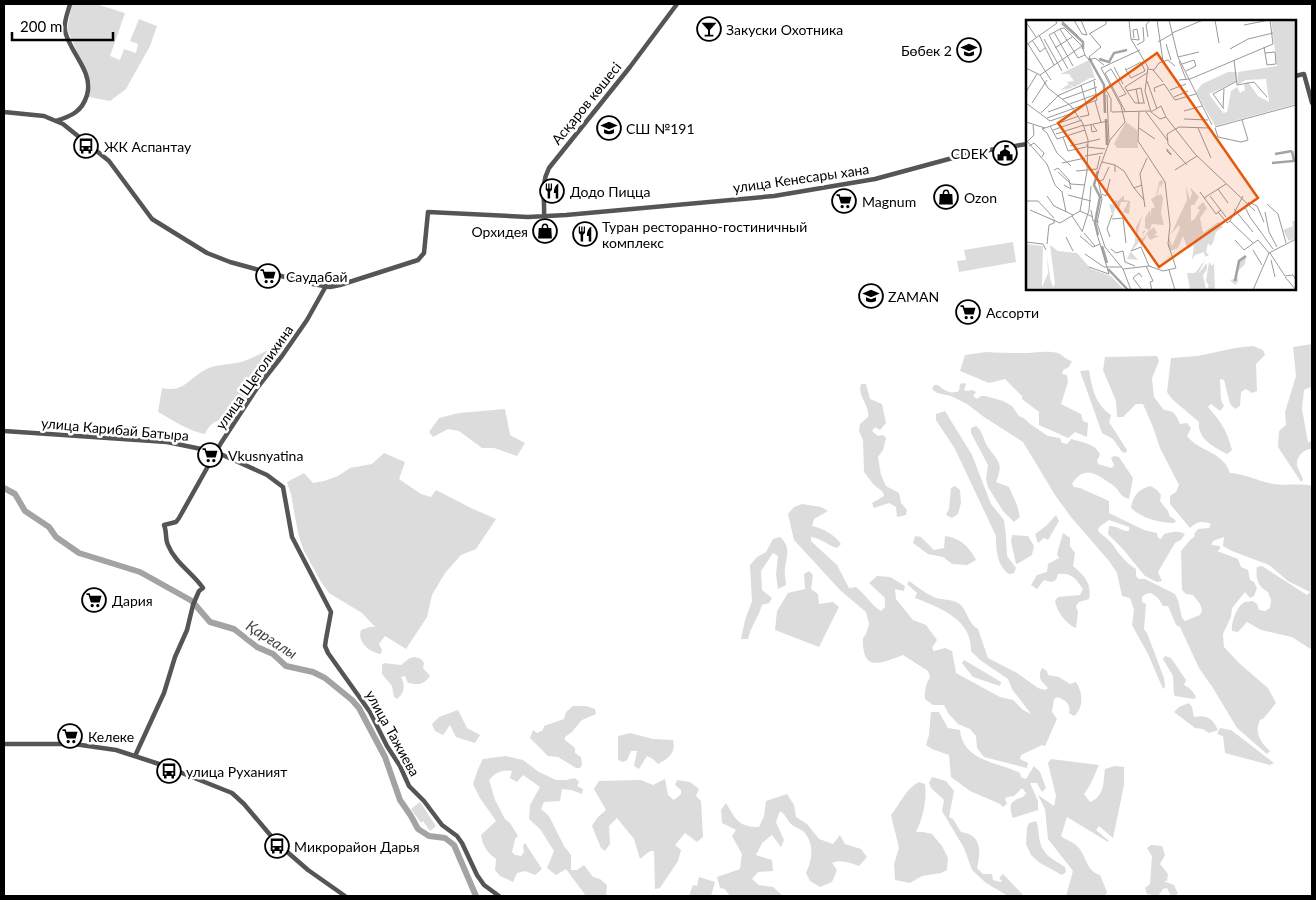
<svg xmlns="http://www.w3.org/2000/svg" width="1316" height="900" font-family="Lato,sans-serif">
<rect width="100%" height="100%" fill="#fff"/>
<!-- green -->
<path fill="#dcdcdc" d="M 72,4 L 96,4 L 125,13 L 110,56 L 120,60 L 124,49 L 136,53 L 138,44 L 130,41 L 139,19 L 157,26 L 150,46 L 126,89 L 110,101 L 89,97 L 91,85 L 89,78 L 67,29 Z
M 1013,242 L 1016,262 L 959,272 L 957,261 L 966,260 L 964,250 Z
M 1312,344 L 1312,394 L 1310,387 L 1304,390 L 1302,409 L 1308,442 L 1312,441 L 1312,449 C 1305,448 1296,456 1297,465 C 1298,470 1302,475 1303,480 L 1301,482 L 1278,447 L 1279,431 L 1286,425 L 1285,412 L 1296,376 L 1293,347 Z
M 1253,346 L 1263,350 L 1265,355 L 1256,364 L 1257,391 L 1252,393 L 1246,389 L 1241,392 L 1240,406 L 1235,409 L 1230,404 L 1224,380 L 1220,379 L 1221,400 L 1224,406 L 1220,411 L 1211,404 L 1208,407 C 1221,422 1227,430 1232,450 L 1227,454 C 1214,447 1197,439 1199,422 L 1172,399 L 1167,392 L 1171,358 L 1198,356 L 1235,348 Z
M 266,351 L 273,354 L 277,359 L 235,415 C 221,422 213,417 205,434 C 188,431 173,420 158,412 L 162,388 C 182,393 188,380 203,371 C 214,364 229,365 241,362 C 250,359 258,355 266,351 Z
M 986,352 C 998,353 1010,353 1022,353 C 1033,353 1046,350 1058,353 C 1063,355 1066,360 1072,361 L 1069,367 L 1063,370 L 1062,374 L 1067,375 L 1068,382 L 1061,404 L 1081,414 L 1083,421 L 1088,423 L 1087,437 L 1075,432 L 1068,438 L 1039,425 L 1039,412 L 1022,399 L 1022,396 L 1005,379 L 989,383 L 960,371 L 965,355 Z
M 1157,356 L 1159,361 L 1152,378 L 1154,397 L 1164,410 C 1175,411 1176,415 1180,424 L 1187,423 L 1191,428 L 1187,436 C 1199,452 1223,451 1230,473 C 1245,474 1258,481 1273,484 C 1282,486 1306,483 1312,486 L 1312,650 L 1292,637 L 1261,630 L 1247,622 L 1238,632 L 1232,631 C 1231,623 1237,605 1245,602 C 1246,602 1252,601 1253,601 L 1257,604 L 1259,610 L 1265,611 L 1270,608 L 1271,600 L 1268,592 C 1258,587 1255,578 1257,567 L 1262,566 L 1307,595 L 1310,592 L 1288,581 L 1269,565 L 1232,551 L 1223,546 L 1224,537 L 1213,541 L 1211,545 L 1220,546 L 1220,549 L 1217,551 L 1238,559 L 1241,567 L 1248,570 L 1250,580 L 1254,582 L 1257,588 L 1254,596 L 1250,598 L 1245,592 L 1232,608 L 1231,617 L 1223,634 L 1224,647 L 1240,664 L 1268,688 L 1276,703 L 1264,718 L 1260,720 C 1254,732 1260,742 1270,751 L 1267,754 L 1237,728 L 1213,688 L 1199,668 L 1180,627 L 1176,625 L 1168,606 L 1163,606 L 1158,598 L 1151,593 L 1146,594 L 1142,597 L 1142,602 L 1146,604 L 1144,629 L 1147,633 L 1164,678 L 1165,687 L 1163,689 L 1148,654 L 1132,625 L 1134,610 L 1130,598 L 1122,596 L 1117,573 L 1109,561 L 1071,517 L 1055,495 L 1023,442 L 984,417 L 967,404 L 951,396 L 937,393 L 932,389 L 934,385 L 938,385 C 944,390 950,395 959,391 L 960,384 L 964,383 L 966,384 L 964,390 L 968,391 L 972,390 L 976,392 L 973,396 L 977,399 L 981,396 L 985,396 L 1003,401 L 1012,406 L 1019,416 L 1025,419 L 1030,424 L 1048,436 L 1060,438 L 1062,443 L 1067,444 L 1071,439 C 1081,442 1097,444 1100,455 L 1097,460 L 1098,464 L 1112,468 L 1114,465 L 1111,458 L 1114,456 L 1119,457 L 1133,478 L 1129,499 C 1121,497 1120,492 1115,487 C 1112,484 1108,482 1105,480 C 1092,471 1082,468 1072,484 L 1074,487 L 1080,488 L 1109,501 L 1109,513 L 1111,514 L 1144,530 L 1157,533 L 1158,538 L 1161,539 L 1164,534 C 1171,532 1178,530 1185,534 L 1181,540 L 1175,543 L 1158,572 L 1162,581 L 1157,582 L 1145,576 L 1122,548 L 1108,534 L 1109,526 C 1116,525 1121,531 1129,531 L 1129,527 L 1109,520 L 1099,527 L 1098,531 C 1103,536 1110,540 1113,545 C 1120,555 1126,563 1136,569 L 1136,576 L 1139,579 L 1145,579 L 1175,594 L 1178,600 L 1182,618 L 1185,621 L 1200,615 L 1202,610 L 1200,604 L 1193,595 L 1186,594 L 1182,590 L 1181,551 L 1190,540 L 1195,536 L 1194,534 L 1198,529 L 1209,528 L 1211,524 C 1201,521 1198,521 1190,528 L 1170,504 L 1170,496 L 1176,492 L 1179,485 L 1160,448 L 1153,427 L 1143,404 L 1136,404 L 1123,417 L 1117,417 L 1116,401 L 1103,370 L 1105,357 Z
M 1089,370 C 1092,388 1095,404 1111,415 L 1109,422 L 1127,450 L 1126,453 L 1122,452 L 1113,439 L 1102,433 L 1080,371 Z
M 861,384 L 866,384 L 870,399 L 882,404 L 886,423 L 880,430 L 875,427 L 872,431 L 878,436 L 883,435 L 886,438 L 883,450 L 878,457 L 881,475 L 886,486 L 899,493 L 901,503 L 907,510 L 906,515 L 897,517 L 896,507 L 889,503 L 874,508 L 872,503 L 884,496 L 883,492 L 874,485 L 864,472 L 863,440 L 859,431 L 860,424 L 868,417 C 870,405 857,396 861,384 Z
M 505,409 L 510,435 L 525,443 L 517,456 L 494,448 L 482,448 L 459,431 L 448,429 L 433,437 L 429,432 L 439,418 L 459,413 Z
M 945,411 L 972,455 L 991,504 L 1004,520 L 1006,536 L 1007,556 L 1016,568 L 1014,573 L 1009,574 C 997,566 996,549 996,536 L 955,449 L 936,420 L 936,414 Z
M 976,426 C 983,431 983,440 988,447 C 998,462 1004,462 996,482 L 1009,487 L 1017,505 L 1020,517 L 1014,522 L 1003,511 L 988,487 L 986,479 L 988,465 L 971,433 L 971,428 Z
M 384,453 L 405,462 L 399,479 L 421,494 L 431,497 L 436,490 L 471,508 L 496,519 L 476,549 L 461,555 L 445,573 L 432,595 L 427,617 L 406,649 L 385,636 L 379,644 L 382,650 L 381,654 C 369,652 357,642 361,630 L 369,627 L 375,627 L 362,613 L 329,593 L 320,580 L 303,549 L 298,533 L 291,494 L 287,482 L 304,473 L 313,483 L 324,481 L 338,476 L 350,468 L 372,464 Z
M 955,486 L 960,490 L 961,503 L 958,514 L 952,518 L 946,515 L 949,509 L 951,488 Z
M 1151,486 L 1157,490 L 1161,495 L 1160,501 L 1168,511 L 1170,517 L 1173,518 L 1176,521 L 1174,523 C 1160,523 1141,518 1131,508 C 1133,496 1138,489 1151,486 Z
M 802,504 L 821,507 L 828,511 L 814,519 L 812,526 C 823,528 835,535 841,544 L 837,548 C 827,545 821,538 811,537 L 811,541 L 837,565 L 849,588 L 856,587 C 865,594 872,606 881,611 L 885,607 L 885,598 L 869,583 L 877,576 L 890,577 L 905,586 L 904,591 L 895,589 L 896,599 L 913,620 L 926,625 L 937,640 L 932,648 L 934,651 L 945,648 L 952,651 L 956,673 L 1000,697 L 1013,700 L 1023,710 L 1031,714 L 1012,689 L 1008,679 L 980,660 L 971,651 C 972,619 940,608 915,598 L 917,593 L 907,584 L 909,581 C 918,587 926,594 936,598 C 942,600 950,599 956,602 C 967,606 967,623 978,629 L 988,658 L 1017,673 L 1038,688 L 1045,690 L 1048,688 C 1041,681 1037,678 1042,668 L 1047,671 L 1048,675 L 1059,677 L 1070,684 L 1076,682 C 1083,692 1084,708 1074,716 L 1069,713 C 1071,704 1066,701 1058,697 L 1054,699 L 1052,712 L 1057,719 L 1045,746 L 1042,745 L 1021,755 L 1020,759 L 1028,763 L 1027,768 L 984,757 L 977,748 L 976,736 L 970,729 L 958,724 L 948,713 L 944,705 L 933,705 L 925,699 C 924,691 926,684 930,677 L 928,671 L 903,655 C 879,664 862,672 863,638 L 866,634 L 869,624 L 866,612 L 841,591 L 794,540 L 788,514 L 794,507 Z
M 1056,515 L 1059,521 L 1048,540 L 1044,538 L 1038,543 L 1035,534 L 1046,526 Z
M 1063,533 L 1070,538 L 1070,546 L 1075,553 L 1073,566 C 1085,576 1092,584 1089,599 L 1079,602 L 1076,606 L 1078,612 L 1076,628 C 1066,624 1057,612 1055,601 L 1058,597 L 1080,595 L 1083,589 C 1076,579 1072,572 1058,574 L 1056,580 L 1051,582 L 1044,580 L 1037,589 L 1031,585 L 1037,575 L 1047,572 L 1048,564 L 1059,558 L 1057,554 Z
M 1012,535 L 1028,536 L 1034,546 L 1032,555 C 1026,558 1022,562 1016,564 L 1011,541 Z
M 915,536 L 921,537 L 934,550 L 944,548 L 945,536 C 960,538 969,546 976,560 L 967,565 L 952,564 L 943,557 L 928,554 L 913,543 Z
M 780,537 C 791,547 787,555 785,568 C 784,574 786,580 786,585 L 778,589 L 776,574 L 778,556 L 773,553 L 761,571 L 762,590 L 772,598 L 769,603 L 762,605 C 758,618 751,626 748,639 L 741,639 L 745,620 L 752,601 L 750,565 L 757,557 L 766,552 L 773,539 Z
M 809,571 L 813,575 L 811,589 L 818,594 L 819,604 L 833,602 L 839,607 L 819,647 L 775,630 L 777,611 L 788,593 L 805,589 L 804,574 Z
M 1165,656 L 1171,658 L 1186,680 L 1184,685 C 1190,688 1193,691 1196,697 L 1194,699 L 1175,696 L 1174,694 L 1173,676 L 1163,659 Z
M 415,657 L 421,659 L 424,663 L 423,668 L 430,676 C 424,685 417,685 408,683 L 405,676 L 401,677 C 405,685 405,693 397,699 L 394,697 L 392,686 L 382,674 L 382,665 L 384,663 L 401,665 L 410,658 Z
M 964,660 L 1001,682 L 1000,686 L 973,677 L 962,663 Z
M 1189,703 L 1192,707 L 1194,717 C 1207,714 1213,719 1218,730 L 1209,733 L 1203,729 L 1195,728 L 1174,712 L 1179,707 Z
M 573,706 L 586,706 L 595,709 L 596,714 L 582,720 L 572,732 L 565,737 L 565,740 L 575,748 L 575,753 L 581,757 L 582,765 L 580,768 L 576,768 L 558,757 L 548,756 L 530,738 L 533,730 L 537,733 L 543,730 L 544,726 L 564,719 L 566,712 Z
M 458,710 L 467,728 L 480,735 L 475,743 L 456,737 L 450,725 L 443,735 L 435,731 L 432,724 L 439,717 Z
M 931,712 L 939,712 L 948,728 L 960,730 C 963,762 999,762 1020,773 L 1021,777 L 1026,779 L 1034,766 L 1040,772 L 1046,788 L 1042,792 L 1037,783 L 1030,783 L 1038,801 L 1038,810 L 1013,818 C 1008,805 1010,801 1023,797 L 1026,793 L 1022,788 L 1014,796 L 1007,797 L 1005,799 L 1007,804 L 1003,807 L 1000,804 L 970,791 L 951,777 L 949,755 L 932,749 L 926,745 L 929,735 Z
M 1220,728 L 1231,730 L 1274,763 L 1270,765 L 1225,753 L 1223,736 L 1217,734 Z
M 630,733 L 653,739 L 673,740 C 676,753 669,758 658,764 L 653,759 L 647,756 L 639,769 L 634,766 L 637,751 L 631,751 L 627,760 L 623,762 L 618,760 L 618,736 Z
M 506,756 L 523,760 L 539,772 L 556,780 L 566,780 L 575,778 L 579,782 L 577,786 L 583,789 L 582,794 L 571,790 L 562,789 L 560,801 L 544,802 L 541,809 L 549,816 L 564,846 L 571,855 L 571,870 L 577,870 L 584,865 L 593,877 L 600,879 L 607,885 L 606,896 L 586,896 L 566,869 L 556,875 L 547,868 L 554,851 L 540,829 L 529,819 L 530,805 L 540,787 L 523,775 L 517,782 L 510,778 L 512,771 C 502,769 495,773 489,780 L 495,800 L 505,819 L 510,823 L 518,836 L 515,839 L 512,852 L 515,855 L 521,856 L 524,852 L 523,846 L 525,843 L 542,869 L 535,875 L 525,871 L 517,873 L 513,882 L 500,876 L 495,870 L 496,859 C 487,852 483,847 481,835 L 496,821 L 480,798 L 473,784 L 478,769 L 483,759 Z
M 1051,759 L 1099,765 C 1094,775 1091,786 1084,794 L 1090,802 C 1105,796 1103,783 1105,769 L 1115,766 L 1124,767 L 1124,785 L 1113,838 L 1099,826 L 1096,830 L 1109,841 L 1108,842 L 1067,817 L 1061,836 C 1066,840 1074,842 1078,847 C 1087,857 1086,871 1100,875 L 1107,892 L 1105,896 L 1066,896 L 1073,871 L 1048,839 L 1045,809 L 1038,795 L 1054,806 L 1056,796 L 1048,763 Z
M 932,777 L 946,781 L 954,791 L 949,817 L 953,819 L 961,832 C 982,835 981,851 977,868 L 983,874 L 992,874 L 993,880 L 1000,882 L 1002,881 L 999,878 L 1003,874 L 1024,896 L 1008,896 L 986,883 L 972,870 L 964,848 L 942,811 L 944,800 L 931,788 L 929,783 Z
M 665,779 L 668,795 L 674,800 L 681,794 L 681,790 L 675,785 L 677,780 L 690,782 L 699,789 L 696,796 L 701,801 L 703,837 L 697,842 L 685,833 L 675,845 L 681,850 L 678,861 L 660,888 L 655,889 L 654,851 L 650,851 L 640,859 L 634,839 L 617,818 L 609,826 L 610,844 L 605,851 L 601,848 L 592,826 L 597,818 L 606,810 L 594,789 L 599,781 L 641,780 L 653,785 Z
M 919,782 L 925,784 C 927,800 923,818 916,832 L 923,832 L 932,834 L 942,846 L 948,858 L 947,870 L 941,873 L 922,876 L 910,883 L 895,880 L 894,864 L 899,848 L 891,815 C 900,804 906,788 919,782 Z
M 787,794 L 794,805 L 796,817 L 807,824 L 819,839 L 833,844 L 840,835 L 845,844 L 861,849 L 867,857 L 859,866 C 850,863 841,859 832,863 L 837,870 L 832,882 L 820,887 L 810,881 L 806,873 C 812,860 815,845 804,832 C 800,828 793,827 790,823 C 786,818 786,815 780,811 L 776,822 L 784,840 L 781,847 L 772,835 L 762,843 L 756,855 L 772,860 L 773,871 L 758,872 L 752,879 L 759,885 L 773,887 L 783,896 L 730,896 L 725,889 L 720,888 L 717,877 L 740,869 L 742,854 L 732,836 L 736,830 L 722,823 L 721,810 L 726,803 C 736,819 738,827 759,827 L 764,816 L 766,801 Z
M 420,802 L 436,826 L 430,831 L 423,821 L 421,823 L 411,809 Z
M 1036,821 C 1039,827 1038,831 1039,837 C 1042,855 1051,858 1065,867 L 1066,872 L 1062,875 L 1040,863 L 1031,855 L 1026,844 L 1027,828 L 1029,823 Z
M 1151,845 L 1162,846 L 1165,855 L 1160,864 L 1168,874 L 1167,881 L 1163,881 L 1174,885 L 1178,894 L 1171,896 L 1167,888 L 1163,889 L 1158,896 L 1147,894 L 1145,888 L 1150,884 L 1152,856 L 1147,848 Z
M 699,877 L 715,882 L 711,896 L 689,896 L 693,885 L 697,886 Z"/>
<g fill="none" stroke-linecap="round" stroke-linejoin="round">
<!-- river -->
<path stroke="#a3a3a3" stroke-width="6" d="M 4,488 L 15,494 L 25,511 L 49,527 L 56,537 L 79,553 L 140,572 L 192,601 L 210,622 L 234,629 L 257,647 L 273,654 L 286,666 L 313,672 L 325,678 L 352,700 L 359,708 L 385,757 L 400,800 L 411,816 L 418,829 L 429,836 L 445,838 L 454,845 L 476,896"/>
<!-- minor -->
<path stroke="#555" stroke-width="4.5" d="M 1295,76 L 1304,74 L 1312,103
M 4,112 L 44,116 L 63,124 L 109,161 L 152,219 L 207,253 L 230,262 L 307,283 L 330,287 L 340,285 L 418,260 L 424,253 L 428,212 L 528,217 L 566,215 L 774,196 L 875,179 L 971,153 L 1027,144
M 56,121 C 71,116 82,112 87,95 C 94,72 70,53 65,31 C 63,23 68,12 70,4
M 544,215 C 545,197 540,186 549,168 L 630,67 L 677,4
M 4,431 L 167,442 L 216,452 L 267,475 L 283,487 L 292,537 L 331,612 L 326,639 L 325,646 L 328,653 L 370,712 L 387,746 L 400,766 L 409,786 L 424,801 L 442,825 L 457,836 L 462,843 L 477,875 L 484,885 L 499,896
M 4,744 L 74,744 L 116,750 L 162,765 L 232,793 L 244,804 L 277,843 L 308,870 L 345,896
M 135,756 L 164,693 L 175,657 L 187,630 L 193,605 L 199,591 L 203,588 C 193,573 175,563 168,545 C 165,539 167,532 164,525 L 176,522 L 179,518 L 221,443 L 257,388 L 282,356 L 307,320 L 326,286"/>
</g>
<!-- icons -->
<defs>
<g id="bar-ring" transform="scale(1.25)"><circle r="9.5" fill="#fff" stroke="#000" stroke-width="1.5"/><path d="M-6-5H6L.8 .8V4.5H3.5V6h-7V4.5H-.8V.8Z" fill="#000"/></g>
<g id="school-ring" transform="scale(1.25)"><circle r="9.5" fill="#fff" stroke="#000" stroke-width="1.5"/><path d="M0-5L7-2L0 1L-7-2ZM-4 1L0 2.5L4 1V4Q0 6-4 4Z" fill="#000"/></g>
<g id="bus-ring" transform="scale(1.25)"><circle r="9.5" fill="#fff" stroke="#000" stroke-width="1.5"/><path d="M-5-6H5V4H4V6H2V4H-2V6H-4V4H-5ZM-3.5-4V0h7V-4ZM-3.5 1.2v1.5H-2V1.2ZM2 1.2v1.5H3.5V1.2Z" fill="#000"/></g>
<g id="civic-ring" transform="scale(1.25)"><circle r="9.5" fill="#fff" stroke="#000" stroke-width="1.5"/><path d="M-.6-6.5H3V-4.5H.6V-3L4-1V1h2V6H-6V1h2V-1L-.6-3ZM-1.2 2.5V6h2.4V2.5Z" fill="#000"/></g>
<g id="restaurant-ring" transform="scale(1.25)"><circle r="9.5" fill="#fff" stroke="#000" stroke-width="1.5"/><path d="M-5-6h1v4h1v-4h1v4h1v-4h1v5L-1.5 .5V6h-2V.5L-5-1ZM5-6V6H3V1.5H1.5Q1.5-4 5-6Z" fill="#000"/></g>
<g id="shop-ring" transform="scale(1.25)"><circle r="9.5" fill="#fff" stroke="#000" stroke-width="1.5"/><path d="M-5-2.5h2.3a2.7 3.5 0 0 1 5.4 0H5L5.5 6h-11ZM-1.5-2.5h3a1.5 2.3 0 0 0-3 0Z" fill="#000"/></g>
<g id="supermarket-ring" transform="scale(1.25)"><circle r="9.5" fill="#fff" stroke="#000" stroke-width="1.5"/><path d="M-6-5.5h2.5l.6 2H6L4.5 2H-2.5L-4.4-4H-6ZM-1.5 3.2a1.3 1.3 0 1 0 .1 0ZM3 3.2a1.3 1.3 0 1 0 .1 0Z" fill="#000"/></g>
</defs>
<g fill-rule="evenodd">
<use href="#bar-ring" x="709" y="29"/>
<use href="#school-ring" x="969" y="50"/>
<use href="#school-ring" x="609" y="128"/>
<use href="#bus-ring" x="86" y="146"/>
<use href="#civic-ring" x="1005" y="153"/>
<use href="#restaurant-ring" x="552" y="191"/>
<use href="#shop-ring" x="946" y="197"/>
<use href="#supermarket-ring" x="844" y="201"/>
<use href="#shop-ring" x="545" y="231"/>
<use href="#restaurant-ring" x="585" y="234"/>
<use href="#supermarket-ring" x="268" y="276"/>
<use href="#school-ring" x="871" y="296"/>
<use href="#supermarket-ring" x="968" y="312"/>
<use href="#supermarket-ring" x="210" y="455"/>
<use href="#supermarket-ring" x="94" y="600"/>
<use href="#supermarket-ring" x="70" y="736"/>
<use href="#bus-ring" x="169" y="771"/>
<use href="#bus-ring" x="277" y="846"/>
</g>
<g text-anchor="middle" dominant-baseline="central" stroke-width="5" stroke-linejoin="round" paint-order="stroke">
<!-- poi labels -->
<g font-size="14" fill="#000" stroke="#fff" text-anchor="start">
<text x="726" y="29">Закуски Охотника</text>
<text x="952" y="50" text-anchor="end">Бөбек 2</text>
<text x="626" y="128">СШ №191</text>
<text x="104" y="146">ЖК Аспантау</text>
<text x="988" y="153" text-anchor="end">CDEK</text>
<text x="570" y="191">Додо Пицца</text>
<text x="964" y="197">Ozon</text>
<text x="862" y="201">Magnum</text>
<text x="602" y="226">Туран ресторанно-гостиничный<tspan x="602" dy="16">комплекс</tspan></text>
<text x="528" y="231" text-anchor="end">Орхидея</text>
<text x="286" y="276">Саудабай</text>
<text x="888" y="296">ZAMAN</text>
<text x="986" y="312">Ассорти</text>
<text x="228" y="455">Vkusnyatina</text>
<text x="112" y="600">Дария</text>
<text x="88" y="736">Келеке</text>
<text x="186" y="771">улица Руханият</text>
<text x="294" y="846">Микрорайон Дарья</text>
</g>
<!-- street labels -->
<g font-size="14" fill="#000" stroke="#fff">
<text transform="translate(586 103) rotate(-51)">Асқаров көшесі</text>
<text transform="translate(801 178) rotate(-8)">улица Кенесары хана</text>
<text transform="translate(254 377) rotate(-55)">улица Щеголихина</text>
<text transform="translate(115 429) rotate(5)">улица Карибай Батыра</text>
<text transform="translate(393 733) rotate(61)">улица Тажиева</text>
</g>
<!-- water labels -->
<g font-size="15" font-style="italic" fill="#444" stroke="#fff">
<text transform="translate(272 639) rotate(33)">Қарғалы</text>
</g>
</g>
<!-- overview -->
<g transform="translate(1026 20)">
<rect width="270" height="270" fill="#fff"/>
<path d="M 245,0 L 270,0 L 270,84 L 255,88 L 251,49 L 255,88 L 189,106 L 170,72 L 176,64 L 202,52 L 211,52 L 211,61 L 183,74 L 197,93 L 201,92 L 205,71 L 211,67 L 214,73 L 219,70 L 218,64 L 222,62 L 232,76 L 243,82 L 240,59 L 220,60 L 211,65 L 212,52 L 251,46 ZM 63,40 L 69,58 L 64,58 L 48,67 L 43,65 L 47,68 L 34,70 L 43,64 L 33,56 L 40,62 L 48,61 L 43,54 L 34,54 ZM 100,102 L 111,110 L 112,128 L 91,128 L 88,124 ZM 136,160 L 138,164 L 136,163 L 136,168 L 134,164 L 131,176 L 135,174 L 137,178 L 135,193 L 138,205 L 126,204 L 123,211 L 128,207 L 131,213 L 127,215 L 133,216 L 124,220 L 121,214 L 116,225 L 117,229 L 113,222 L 105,232 L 112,240 L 101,239 L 109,222 L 110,207 L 116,196 L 110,219 L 118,218 L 116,212 L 120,210 L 117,214 L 118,217 L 123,210 L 119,208 L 119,198 L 124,190 L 125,197 L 125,189 L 129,187 L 125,179 L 130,176 L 133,162 ZM 160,166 L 164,180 L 166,173 L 164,167 L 173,177 L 168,185 L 165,185 L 165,201 L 168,200 L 174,190 L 171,188 L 177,182 L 181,188 L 174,198 L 177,213 L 192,202 L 197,207 L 190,212 L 187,223 L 184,226 L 182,223 L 180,232 L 183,235 L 179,237 L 178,232 L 169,235 L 166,240 L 168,225 L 162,229 L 157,216 L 152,228 L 145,231 L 142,226 L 143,217 L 146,226 L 154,208 L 153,205 L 145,214 L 161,180 ZM 98,175 L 98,180 L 104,181 L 103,194 L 97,192 L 102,182 L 95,182 L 93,189 L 89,188 L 87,198 L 83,184 L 89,185 L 89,180 L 84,178 L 92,181 ZM 266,201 L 270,201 L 270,218 L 263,221 L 257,210 L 267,206 ZM 0,224 L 17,226 L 16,267 L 22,253 L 21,236 L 24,258 L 27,267 L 29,264 L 24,225 L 32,231 L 51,233 L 65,249 L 85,256 L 98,270 L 0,270 ZM 218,236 L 220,238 L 219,244 L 211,252 L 212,262 L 209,265 L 204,260 L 208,259 L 212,241 ZM 179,240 L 172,254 L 181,243 L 181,249 L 177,255 L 180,269 L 183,266 L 180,261 L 183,242 L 186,246 L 188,243 L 189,270 L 164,270 L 161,253 L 169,253 Z" fill="#dcdcdc"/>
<path fill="none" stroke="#a3a3a3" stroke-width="2.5" d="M 36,3 L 57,22 L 57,29M 63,38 L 78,65 L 79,93M 73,39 L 83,42 L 88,33 L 101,30M 80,99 L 81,125M 249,134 L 266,131M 246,143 L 268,141 L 266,131M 72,151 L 68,165 L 74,177 L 69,203 L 72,215M 76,226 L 81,243M 82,249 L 102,270M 209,261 L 213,241 L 220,236"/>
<path fill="none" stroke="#999" stroke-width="1" d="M 35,0 L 52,16M 48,0 L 56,14 L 61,15 L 55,0M 103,0 L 105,19 L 122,47 L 119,71 L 125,92 L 134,99 L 140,97 L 169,134 L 229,191M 131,0 L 137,41M 143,0 L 152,37 L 186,105M 189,0 L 193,23M 0,2 L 10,17M 218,5 L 243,0M 34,9 L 52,38 L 59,35 L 56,26 L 38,8 L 34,9 L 23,15 L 42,49M 28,12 L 47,46M 146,13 L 177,0M 63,14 L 80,4 L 80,0M 64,14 L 75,27 L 63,37 L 66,41M 13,15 L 28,45M 122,17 L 120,5 L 124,0M 18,19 L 36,51M 105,19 L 113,20 L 111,9 L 107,10 L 108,18M 6,20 L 14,32 L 19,28M 132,22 L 146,14M 2,24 L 25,60M 140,24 L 145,40M 0,25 L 31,3 L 29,0M 111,25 L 118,21 L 117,7M 238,27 L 241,45 L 250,44 L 249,32 L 239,33M 29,28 L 46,17M 204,29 L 222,19 L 247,13M 59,35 L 63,40 L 69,38 L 78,45M 152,37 L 173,32M 208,40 L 211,65 L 228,62 L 241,77M 153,41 L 160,59M 156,44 L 168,40 L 170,46 L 160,51M 88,47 L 97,64M 0,48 L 14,55 L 22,68 L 45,86 L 57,104 L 62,120 L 61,151 L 54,191M 99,48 L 100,50 L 105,58 L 119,51 L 115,42 L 100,50M 85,49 L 79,53 L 99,91M 85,49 L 100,74 L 93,77M 122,49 L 128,50 L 133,43 L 142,40 L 149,46M 127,50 L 137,62M 14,55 L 56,26M 153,60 L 164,59 L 247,24 L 244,0M 121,61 L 131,89M 79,68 L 85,79 L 85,92M 110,69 L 113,84M 144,70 L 160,64M 101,71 L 109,83 L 119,83M 0,72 L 11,54M 129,72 L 128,68 L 138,64 L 149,80 L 170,74M 81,75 L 83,122M 31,76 L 70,59M 148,77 L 162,71M 37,79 L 71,67M 69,81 L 75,102M 0,83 L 24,101 L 50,92M 6,83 L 21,60M 118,83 L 115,68 L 101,71 L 99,67 L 121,53M 197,88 L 198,69M 198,89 L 187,74 L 211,61M 158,91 L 176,86M 22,92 L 71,74M 86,92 L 124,91M 120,92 L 142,121M 125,92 L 135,86 L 140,97M 15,93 L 32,76M 54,97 L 63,95 L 55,65M 21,98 L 71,80 L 68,61M 158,99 L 182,100M 0,102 L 19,108M 65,105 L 66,112 L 71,111 L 67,105M 24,106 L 31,119 L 59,110M 58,106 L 82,101M 189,107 L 270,85M 19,108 L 16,109 L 21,113 L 31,133 L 45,146M 19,108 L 53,96M 113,108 L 129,119M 172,108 L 185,138M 189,108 L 192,117 L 215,122 L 222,120 L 216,100M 27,110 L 56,100M 30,114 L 58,105M 37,117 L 42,131 L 60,127M 0,120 L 21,144 L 29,165 L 36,172 L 40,192M 1,122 L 8,115 L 7,105M 61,124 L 61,127 L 79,129M 3,126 L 8,123 L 18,133 L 16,137M 44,126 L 74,119M 141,129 L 145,134 L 145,135 L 141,131 ZM 59,136 L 77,133M 76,142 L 89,145 L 89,152M 36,143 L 59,138M 89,145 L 98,151 L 108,168M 161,145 L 142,124 L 141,114 L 153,107 L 183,108M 28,150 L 32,148 L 43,160 L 45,169 L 38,165M 149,150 L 171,136M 50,151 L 71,149 L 74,136M 32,152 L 45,164 L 59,165M 72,161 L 77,160 L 83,147M 116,165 L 108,168 L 118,180M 192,169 L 202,183M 174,172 L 190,194 L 195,190M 76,174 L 80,176 L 84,159M 42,175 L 65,181M 21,176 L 28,186 L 47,195M 184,176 L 200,197M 178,178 L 200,164M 0,181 L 12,181 L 28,198M 223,182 L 219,187 L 224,197 L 247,229M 225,183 L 231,186 L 238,202M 241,184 L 252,194 L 260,223M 119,187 L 114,154 L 121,138M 208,189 L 227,212M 4,190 L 34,203 L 54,191 L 67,197M 65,190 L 67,201 L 73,202M 192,192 L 201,203 L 204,201 L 227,223M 239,192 L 243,212 L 251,227M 46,196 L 56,211M 86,199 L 97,198 L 100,223M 204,201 L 217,176M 56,212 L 63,190 L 65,166M 58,213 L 69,226M 54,216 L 67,227 L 74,224M 40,217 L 47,231M 84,217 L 81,209 L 86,195M 209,220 L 218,230 L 232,220 L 243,233M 0,222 L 17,224 L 20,230M 21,224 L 23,205 L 28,203 L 28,199M 85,229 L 90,233 L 97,231 L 99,242 L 109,246M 227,230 L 236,245M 105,231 L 115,227 L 123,246M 244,233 L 259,256 L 267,255 L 270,260M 59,234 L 78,247 L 96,247M 245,240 L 249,257M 120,246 L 127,261 L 124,262 L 126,270M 63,247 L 83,254 L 71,214M 97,249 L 79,227 L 71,203 L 76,179 L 71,155 L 84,120 L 99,102 L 95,86 L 75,48 L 114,30M 97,249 L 123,246 L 137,251 L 150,248 L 142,224 L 144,205 L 139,162 L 112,121 L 113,92M 97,249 L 105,270M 143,250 L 149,270M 116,257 L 113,253 L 107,258 L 116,270M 259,257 L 270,270M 227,270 L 243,233 L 270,219"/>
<path fill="#e8590c" fill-opacity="0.15" stroke="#e8590c" stroke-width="2.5" d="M 131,33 L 232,178 L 133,247 L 32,103 Z"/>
<rect width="270" height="270" fill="none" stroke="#000" stroke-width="2.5"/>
</g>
<!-- border -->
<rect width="1316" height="900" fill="none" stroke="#000000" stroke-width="10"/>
<!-- scale -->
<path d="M12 32v8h101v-8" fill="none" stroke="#000000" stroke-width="2.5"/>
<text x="20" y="32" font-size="15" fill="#000000" stroke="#ffffff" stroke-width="4" paint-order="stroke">200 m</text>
</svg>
